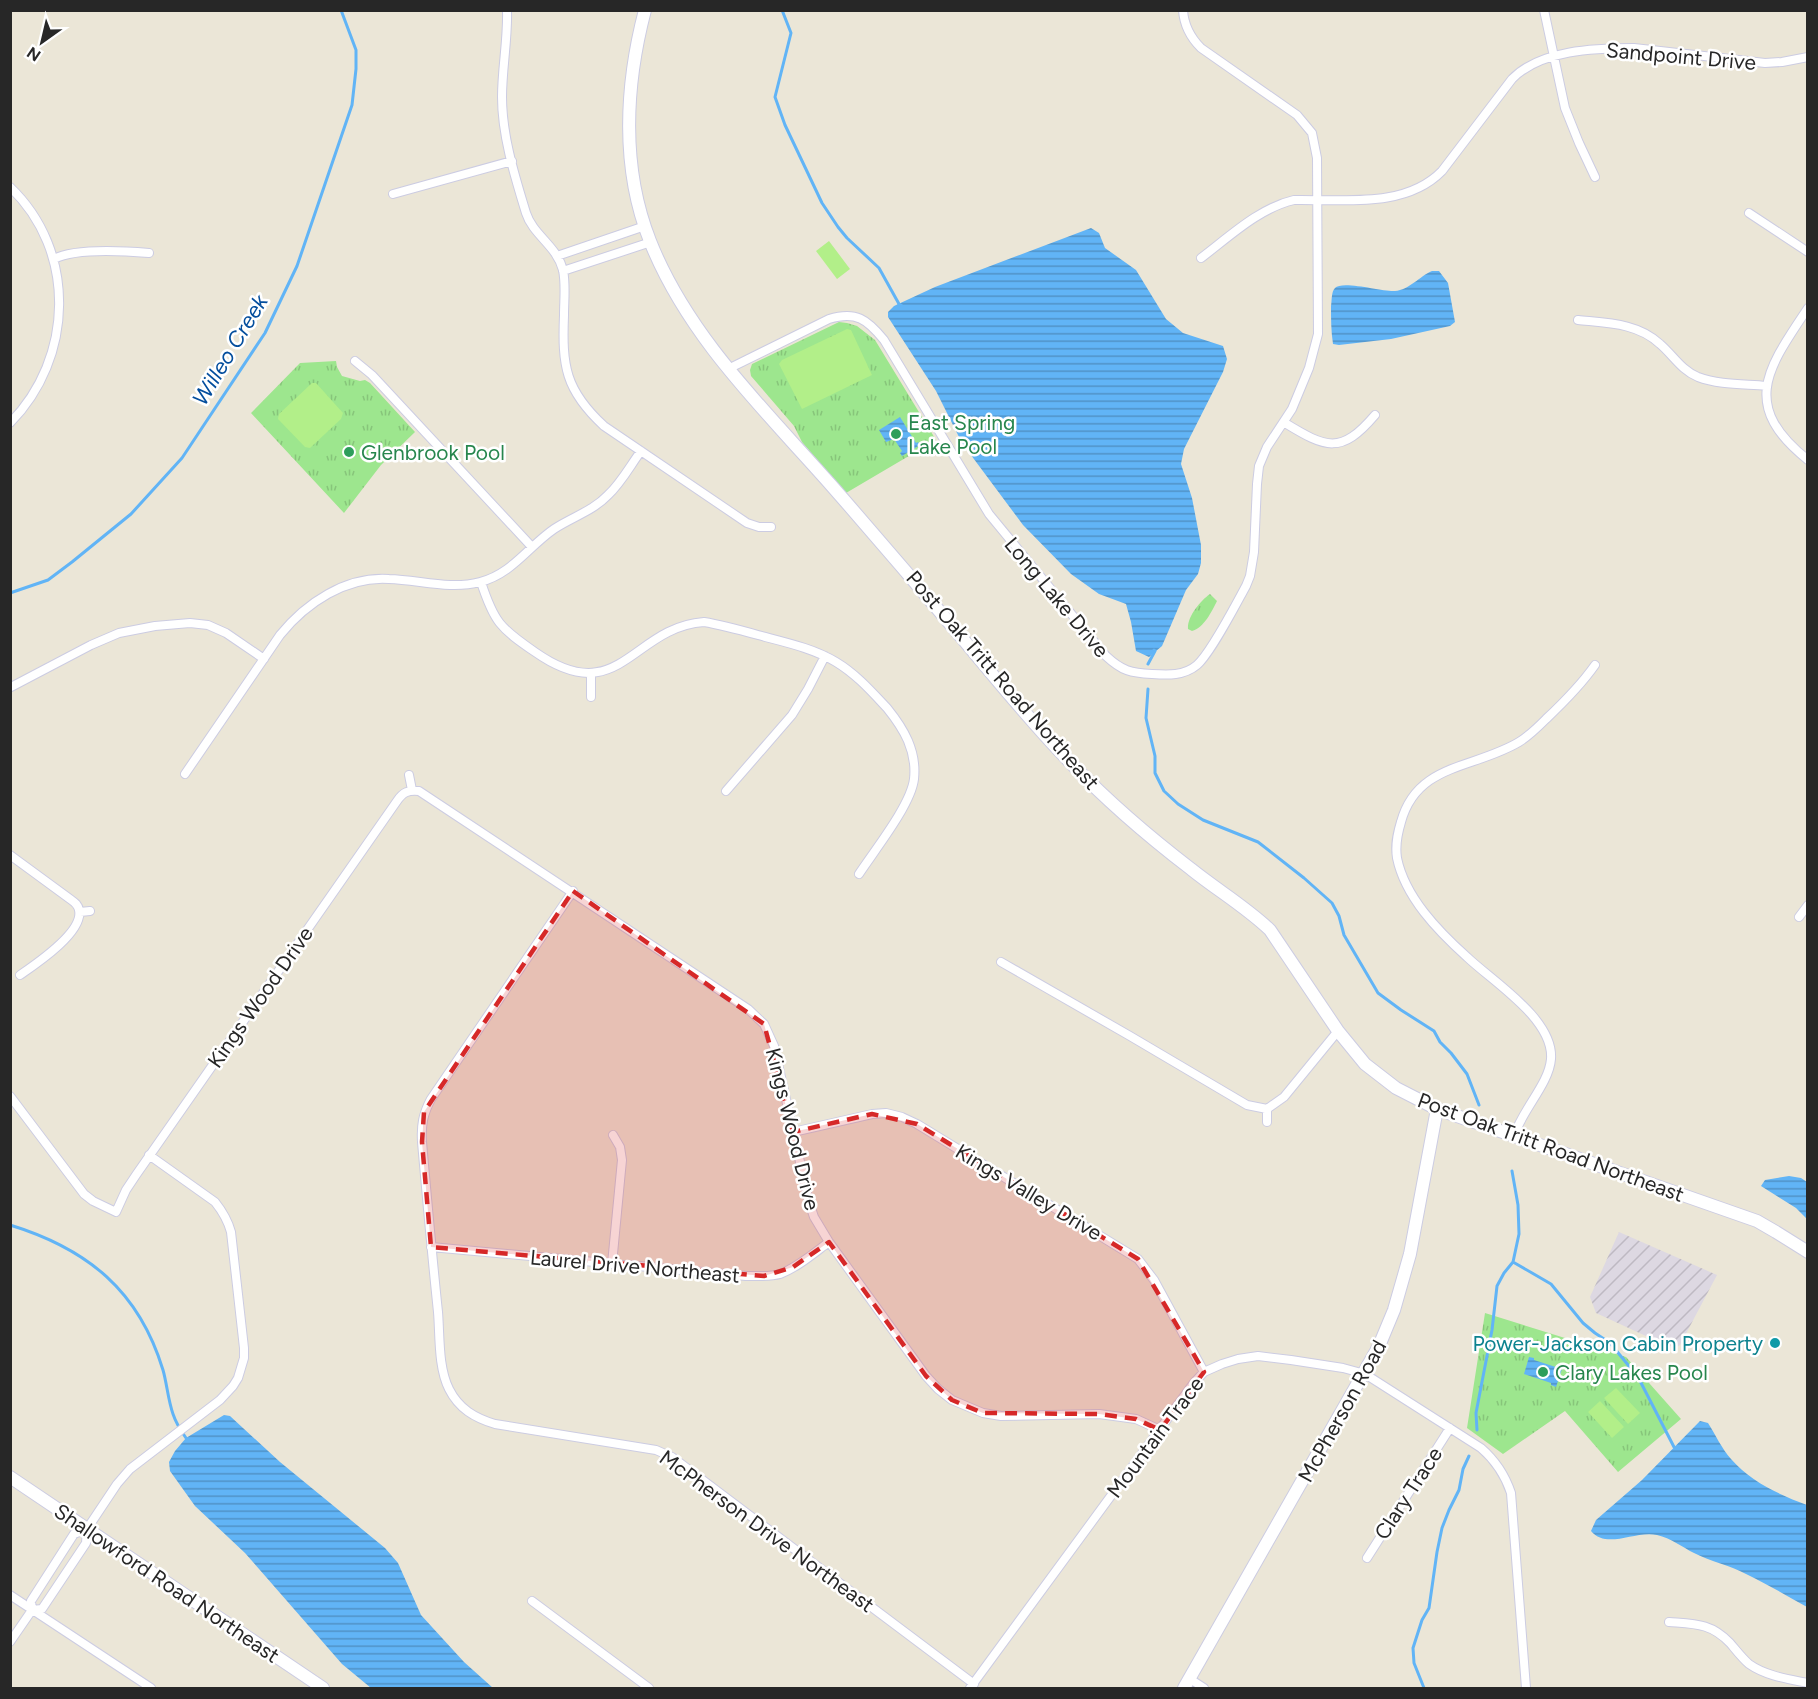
<svg xmlns="http://www.w3.org/2000/svg" width="1818" height="1699" font-family="Figtree,sans-serif">
<defs>
<pattern id="industrial-furrows" width="10" height="10" patternUnits="userSpaceOnUse" patternTransform="scale(1.5)"><rect width="10" height="10" fill="#ddd8e2"/><path d="M-1 1l2-2M0 10L10 0M9 11l2-2" fill="none" stroke="#beb9c2"/></pattern>
<pattern id="park-tufts" width="24" height="20" patternUnits="userSpaceOnUse" patternTransform="scale(1.5)"><rect width="24" height="20" fill="#9de68e"/><path d="M3 7l-1-3M5 7V3M7 7l1-3M15 17l-1-3M17 17v-4M19 17l1-3" fill="none" stroke="#87c57a"/></pattern>
<pattern id="water-rules" width="6" height="5" patternUnits="userSpaceOnUse" patternTransform="scale(1.5)"><rect width="6" height="5" fill="#61b4f6"/><path d="M0 2.5h6" fill="none" stroke="#5092c7"/></pattern>
</defs>
<rect width="100%" height="100%" fill="#ebe6d7"/>
<!-- industrial -->
<path fill="url(#industrial-furrows)" d="M 1619,1232 L 1717,1275 L 1680,1345 L 1674,1349 L 1596,1313 L 1590,1297 Z"/>
<!-- park -->
<path fill="url(#park-tufts)" d="M 839,322 L 847,323 L 857,326 L 875,340 L 936,440 L 846,493 L 802,442 L 794,426 L 751,376 L 750,370 L 752,364 Z
M 336,361 L 337,367 L 342,376 L 360,381 L 365,380 L 370,383 L 415,432 L 381,465 L 344,513 L 251,413 L 300,363 Z
M 1210,594 L 1217,601 C 1212,611 1204,628 1192,631 L 1188,629 C 1187,617 1200,601 1210,594 Z
M 1485,1313 L 1626,1357 L 1681,1419 L 1618,1472 L 1565,1411 L 1503,1454 L 1467,1428 Z"/>
<!-- pitch -->
<path fill="#b2ef89" d="M 829,241 L 850,269 L 837,279 L 816,251 Z
M 847,329 L 851,330 L 872,375 L 802,409 L 779,364 L 782,360 Z
M 312,383 L 316,383 L 343,413 L 341,419 L 310,448 L 305,447 L 278,419 L 279,414 Z
M 1616,1388 L 1640,1413 L 1628,1424 L 1604,1398 Z
M 1600,1401 L 1624,1427 L 1612,1438 L 1588,1412 Z"/>
<!-- water -->
<path fill="url(#water-rules)" d="M 1091,228 L 1099,233 L 1105,248 L 1136,270 L 1166,319 L 1183,333 L 1223,346 L 1227,359 L 1223,372 L 1184,449 L 1181,464 L 1192,498 L 1201,545 L 1201,563 L 1198,574 L 1186,590 L 1162,646 L 1149,657 L 1136,651 L 1131,622 L 1126,604 L 1099,594 L 1071,574 L 1023,525 L 962,443 L 936,391 L 888,317 L 888,312 L 894,306 L 935,287 Z
M 1432,271 L 1439,271 L 1448,283 L 1455,322 L 1450,326 L 1391,339 L 1339,345 L 1333,344 C 1331,331 1331,319 1331,306 C 1332,301 1331,292 1335,288 C 1342,280 1383,292 1395,291 C 1409,290 1420,276 1432,271 Z
M 900,417 L 916,443 L 918,442 L 920,445 L 902,456 L 900,453 L 902,451 L 894,439 L 886,442 L 879,430 Z
M 1789,1176 L 1801,1178 L 1807,1182 L 1807,1219 L 1796,1208 L 1761,1186 L 1765,1180 Z
M 1529,1357 L 1534,1358 L 1534,1360 L 1562,1369 L 1556,1387 L 1551,1385 L 1551,1383 L 1524,1374 Z
M 224,1415 L 230,1416 L 280,1462 L 385,1548 L 398,1563 L 421,1615 L 464,1662 L 493,1688 L 371,1688 L 342,1664 L 245,1553 L 195,1506 L 170,1471 L 169,1462 L 175,1451 L 186,1438 Z
M 1700,1421 L 1708,1423 C 1715,1434 1722,1449 1731,1459 C 1751,1482 1780,1495 1807,1505 L 1807,1607 C 1787,1596 1767,1584 1746,1574 C 1730,1565 1711,1562 1694,1553 C 1682,1547 1671,1538 1657,1535 C 1635,1530 1607,1550 1591,1531 L 1596,1520 L 1642,1480 Z"/>
<g fill="none" stroke-linecap="round" stroke-linejoin="round">
<!-- stream -->
<path stroke="#61b4f6" stroke-width="3" d="M 782,10 L 791,33 L 775,97 L 785,125 L 822,203 L 838,227 L 847,238 L 879,268 L 899,304 L 902,306
M 10,593 L 48,580 L 72,562 L 131,514 L 182,458 L 265,333 L 297,266 L 352,105 L 356,69 L 356,50 L 341,10
M 1148,664 L 1155,651 L 1154,650
M 1148,689 L 1146,718 L 1155,756 L 1155,773 L 1164,791 L 1178,804 L 1203,820 L 1258,842 L 1304,878 L 1332,903 L 1339,916 L 1344,935 L 1378,993 L 1401,1010 L 1434,1031 L 1440,1042 L 1451,1053 L 1467,1074 L 1479,1105
M 10,1225 C 88,1249 139,1291 163,1370 C 167,1384 168,1400 173,1414 C 176,1423 181,1431 186,1438
M 1513,1262 L 1551,1284 L 1583,1323 L 1595,1333 L 1610,1343 L 1638,1377 L 1674,1447
M 1477,1430 L 1476,1413 L 1492,1330 L 1497,1286 L 1504,1273 L 1513,1262 L 1519,1234 L 1518,1205 L 1512,1171
M 1424,1688 L 1414,1663 L 1413,1648 L 1422,1620 L 1429,1608 L 1437,1552 L 1442,1528 L 1449,1510 L 1459,1490 L 1463,1469 L 1469,1456"/>
<!-- street casing -->
<g stroke="#cccce2" stroke-width="10">
<path id="street" d="M 507,10 C 508,39 502,68 502,97 C 502,136 515,177 526,213 C 533,235 557,246 563,270 C 566,285 564,300 564,315 C 562,366 565,390 604,426 L 747,523 L 759,527 L 771,527
M 1544,10 L 1565,108 L 1579,143 L 1595,177
M 10,187 C 77,251 74,358 10,423
M 393,194 L 512,161
M 1749,213 L 1808,252
M 557,256 L 645,226
M 1201,258 C 1229,237 1259,208 1294,200 C 1343,199 1405,209 1442,171 L 1512,79 C 1540,50 1595,48 1634,48 L 1765,63 L 1782,62 L 1808,57
M 54,259 C 75,248 125,251 149,253
M 563,271 L 651,242
M 1808,308 C 1768,368 1739,405 1808,460
M 1578,320 C 1607,323 1638,323 1660,344 C 1673,355 1681,370 1698,377 C 1719,385 1744,384 1766,386
M 355,361 L 372,375 L 532,547
M 728,369 L 829,319 C 856,311 867,319 884,340 L 989,514 L 1106,656 C 1122,671 1131,673 1152,674 C 1168,675 1184,676 1197,665 C 1211,653 1236,604 1246,586 L 1250,576 L 1254,552 L 1257,484 L 1259,466 L 1267,447 L 1292,409 L 1309,368 L 1318,334 L 1317,158 L 1312,133 L 1297,115 L 1201,48 C 1190,37 1184,26 1183,10
M 1285,423 C 1326,448 1341,455 1375,415
M 481,582 C 494,622 500,628 535,652 C 619,711 632,627 704,622 C 722,625 740,630 758,635 C 784,642 813,648 836,662 C 856,674 871,691 887,708 C 904,729 917,751 914,779 C 911,805 874,851 859,874
M 11,687 L 91,645 L 119,633 L 155,626 L 190,623 L 208,625 L 226,633 L 264,659
M 591,697 L 591,674
M 185,774 L 280,635 C 306,603 346,576 389,579 C 420,580 450,590 480,582 C 512,574 529,546 554,529 C 572,517 593,511 608,495 C 621,483 630,466 641,451
M 409,775 L 412,790
M 726,791 L 792,715 L 808,689 L 825,656
M 10,855 L 70,899 C 74,902 78,904 79,910 C 84,932 36,964 20,975
M 573,891 L 431,1099 C 423,1114 421,1125 422,1142 C 427,1199 432,1255 438,1312 C 440,1336 438,1367 449,1389 C 459,1409 475,1418 495,1424 L 656,1450 L 672,1457 L 974,1684
M 80,912 L 90,911
M 1799,917 L 1808,905
M 1001,962 L 1130,1036 L 1247,1105 L 1267,1109 L 1284,1097 L 1338,1031
M 10,1096 L 84,1194 L 93,1201 L 116,1212 L 126,1190 L 136,1175 L 397,801 C 403,792 408,790 419,791 L 748,1009 L 764,1024 L 774,1046 L 809,1202 L 814,1217 L 829,1242 L 926,1376 L 938,1389 L 952,1400 L 983,1413 L 1001,1416 L 1099,1414 L 1136,1419 L 1160,1430
M 1267,1109 L 1267,1122
M 793,1132 L 872,1114 L 886,1113 L 902,1117 L 917,1124 L 1138,1259 L 1154,1280 L 1204,1372
M 1514,1136 C 1522,1110 1549,1084 1551,1059 C 1554,1019 1492,981 1467,957 C 1438,931 1405,897 1397,858 C 1395,845 1397,835 1401,822 C 1417,763 1474,769 1519,742 C 1529,736 1538,727 1546,719 C 1564,702 1581,685 1595,665
M 431,1247 L 746,1276 C 757,1276 770,1277 780,1274 C 798,1267 814,1253 829,1242
M 612,1264 L 622,1160 L 620,1147 L 613,1135
M 1367,1558 L 1450,1428
M 10,1595 L 151,1688
M 532,1601 L 649,1688
M 32,1610 L 42,1609 L 86,1543 L 87,1529 L 117,1484 L 130,1469 L 220,1400 L 233,1386 L 238,1378 L 244,1358 L 244,1348 L 231,1232 C 228,1221 223,1212 215,1202 L 149,1155
M 1669,1622 C 1695,1624 1711,1623 1730,1643 C 1736,1650 1742,1658 1749,1664 C 1766,1676 1788,1679 1808,1683
M 10,1642 L 32,1610 L 31,1601 L 74,1534 L 87,1529
M 1190,1679 L 1204,1688
M 970,1688 L 1193,1384 L 1204,1372 L 1222,1364 L 1238,1359 L 1258,1356 L 1291,1360 L 1343,1368 L 1365,1374 L 1481,1448 C 1496,1461 1505,1475 1511,1493 L 1526,1688"/>
</g>
<!-- secondary casing -->
<g stroke="#cccce2" stroke-width="14">
<path id="secondary" d="M 645,10 C 625,86 621,168 650,241 C 688,337 764,409 831,485 C 873,533 915,582 957,632 C 993,675 1029,720 1068,760 C 1106,800 1148,836 1191,869 C 1217,890 1246,907 1270,930 L 1338,1031 L 1365,1064 L 1396,1088 L 1437,1109 L 1757,1221 L 1776,1232 L 1808,1252
M 10,1477 L 323,1688
M 1184,1688 L 1379,1346 L 1394,1310 L 1410,1254 L 1437,1109"/>
</g>
<!-- street -->
<use href="#street" stroke="#fff" stroke-width="8"/>
<!-- secondary -->
<use href="#secondary" stroke="#fff" stroke-width="12"/>
</g>
<!-- marked area -->
<path fill="#d62828" fill-opacity="0.2" stroke="#d62828" stroke-width="4.5" stroke-dasharray="12 8" stroke-linejoin="round" d="M 573,891 L 764,1024 L 793,1132 L 872,1114 L 917,1124 L 1138,1259 L 1204,1372 L 1160,1430 L 1136,1419 L 1099,1414 L 983,1413 L 952,1400 L 926,1376 L 829,1242 L 793,1267 L 764,1276 L 431,1247 L 422,1142 L 424,1112 Z"/>
<!-- markers -->
<g fill="#2e9e5b" stroke="#fff" stroke-width="2">
<circle cx="896" cy="434" r="6"/>
<circle cx="349" cy="452" r="6"/>
<circle cx="1543" cy="1372" r="6"/>
</g>
<circle fill="#0f9aa8" stroke="#fff" stroke-width="2" cx="1775" cy="1343" r="6"/>
<g text-anchor="middle" dominant-baseline="central" stroke-width="5" stroke-linejoin="round" paint-order="stroke">
<!-- street labels -->
<g font-size="21" fill="#272727" stroke="#fff">
<text transform="translate(1681 56) rotate(5)">Sandpoint Drive</text>
<text transform="translate(1057 597) rotate(50)">Long Lake Drive</text>
<text transform="translate(1003 680) rotate(49)">Post Oak Tritt Road Northeast</text>
<text transform="translate(260 997) rotate(-55)">Kings Wood Drive</text>
<text transform="translate(793 1129) rotate(76)">Kings Wood Drive</text>
<text transform="translate(1551 1147) rotate(20)">Post Oak Tritt Road Northeast</text>
<text transform="translate(1029 1192) rotate(31)">Kings Valley Drive</text>
<text transform="translate(635 1266) rotate(5)">Laurel Drive Northeast</text>
<text transform="translate(1342 1411) rotate(-61)">McPherson Road</text>
<text transform="translate(1155 1437) rotate(-53)">Mountain Trace</text>
<text transform="translate(1408 1493) rotate(-57)">Clary Trace</text>
<text transform="translate(767 1531) rotate(36)">McPherson Drive Northeast</text>
<text transform="translate(167 1583) rotate(34)">Shallowford Road Northeast</text>
</g>
<!-- leisure labels -->
<g font-size="21" fill="#27864d" stroke="#fff" text-anchor="start">
<text x="908" y="422">East Spring<tspan x="908" dy="24">Lake Pool</tspan></text>
<text x="361" y="452">Glenbrook Pool</text>
<text x="1555" y="1372">Clary Lakes Pool</text>
</g>
<!-- culture labels -->
<g font-size="21" fill="#0d838f" stroke="#fff" text-anchor="end">
<text x="1763" y="1343">Power-Jackson Cabin Property</text>
</g>
<!-- water labels -->
<g font-size="22" font-style="italic" fill="#044e9d" stroke="#fff">
<text transform="translate(230 350) rotate(-59)">Willeo Creek</text>
</g>
</g>
<!-- border -->
<rect width="1818" height="1699" fill="none" stroke="#272727" stroke-width="24"/>
<!-- north arrow -->
<g transform="translate(42 42) rotate(214)" stroke="#ffffff" stroke-width="4.5" paint-order="stroke">
<path d="M0-4.5L10 22L0 15L-10 22Z" fill="#272727"/>
<text y="-9" font-size="16" font-weight="bold" text-anchor="middle" fill="#272727">N</text>
</g>
</svg>
